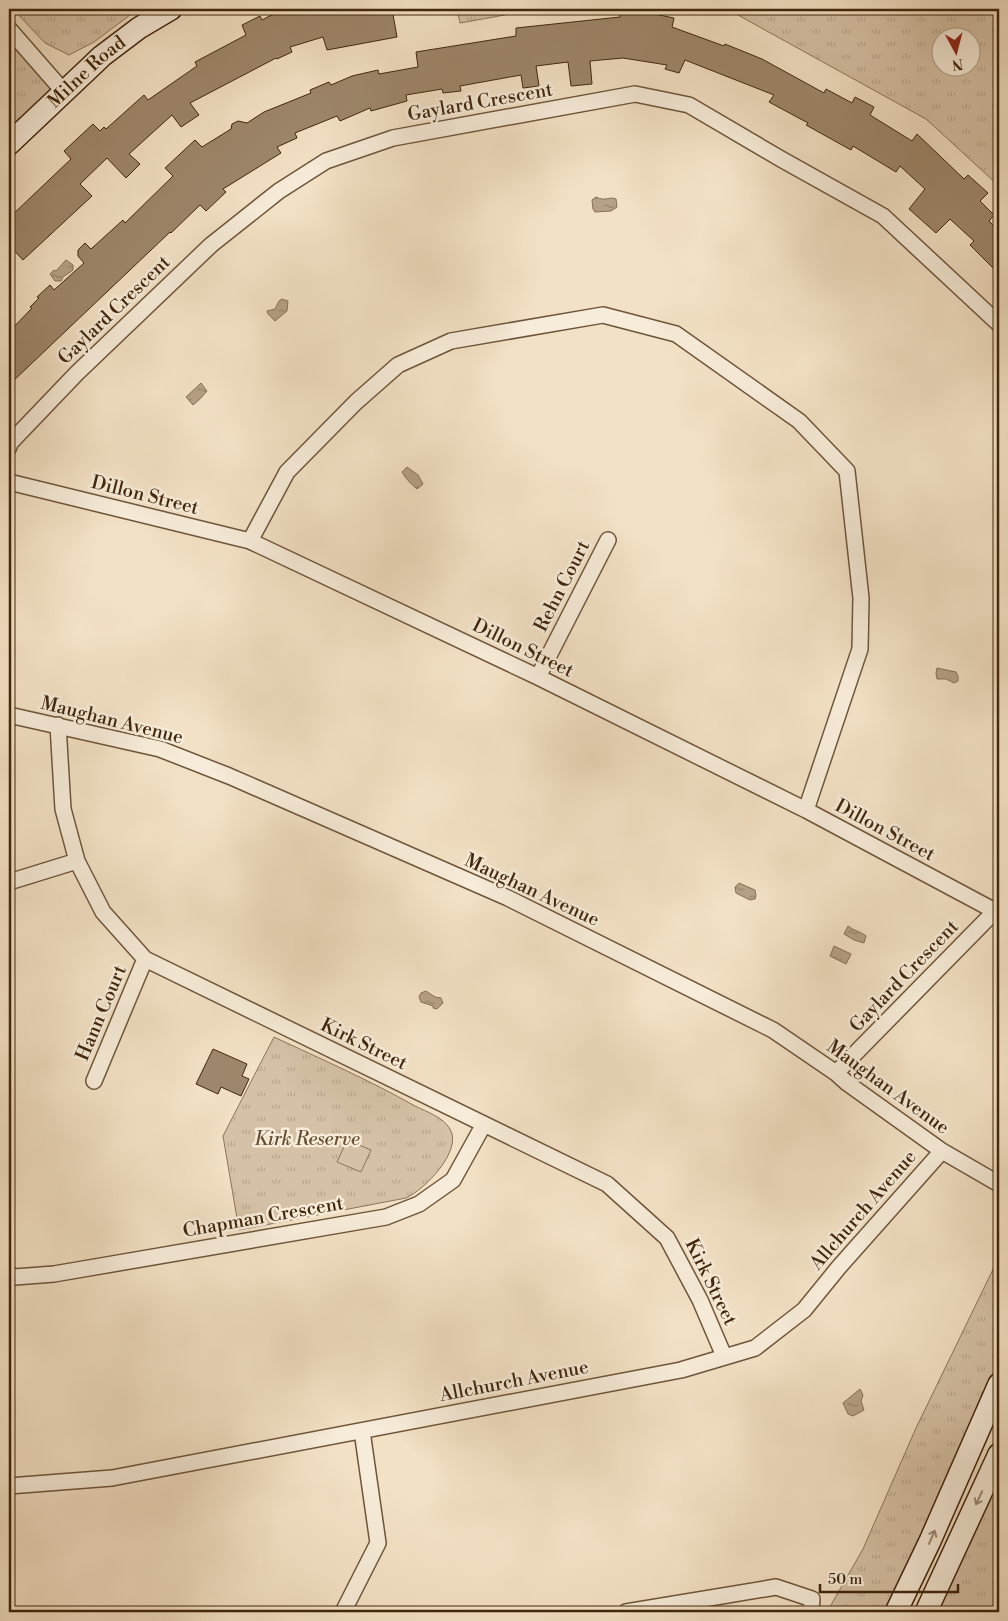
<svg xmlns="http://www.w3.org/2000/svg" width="1008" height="1621" font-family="'Libre Bodoni',serif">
<defs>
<pattern id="park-tufts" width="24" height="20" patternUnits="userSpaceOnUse" patternTransform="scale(1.25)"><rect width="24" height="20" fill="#d5c1a6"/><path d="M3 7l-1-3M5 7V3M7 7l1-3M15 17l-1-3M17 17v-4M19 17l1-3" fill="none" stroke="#b8a68e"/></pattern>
<pattern id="water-ripples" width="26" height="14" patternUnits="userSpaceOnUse" patternTransform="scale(1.25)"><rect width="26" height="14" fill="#b6a186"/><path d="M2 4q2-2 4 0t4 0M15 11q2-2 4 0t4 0" fill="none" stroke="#96836c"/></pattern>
</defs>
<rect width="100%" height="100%" fill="#f3e1c5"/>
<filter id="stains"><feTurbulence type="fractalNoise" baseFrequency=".004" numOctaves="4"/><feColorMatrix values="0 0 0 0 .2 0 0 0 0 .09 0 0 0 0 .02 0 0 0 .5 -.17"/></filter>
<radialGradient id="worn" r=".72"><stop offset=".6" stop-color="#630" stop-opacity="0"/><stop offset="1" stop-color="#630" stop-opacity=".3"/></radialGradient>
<!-- park -->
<path fill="url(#park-tufts)" stroke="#8b7459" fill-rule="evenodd" d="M 13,9 L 138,9 L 94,42 L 69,55 L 45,43 Z
M 457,9 L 538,9 L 460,23 Z
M 727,9 L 999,9 L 999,186 L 926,119 ZM 940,38 L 970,38 L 970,68 L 940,68 Z
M 9,29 L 64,92 L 9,144 Z
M 274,1037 C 321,1059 369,1080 415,1106 C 427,1112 443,1117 450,1129 C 463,1151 424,1190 406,1198 L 239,1230 L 223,1136 Z
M 999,1257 L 999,1366 L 886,1612 L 827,1612 L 863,1549 L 916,1428 Z
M 999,1454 L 999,1612 L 926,1612 Z"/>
<!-- pitch -->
<path fill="#d5c1a6" stroke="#8b7459" d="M 347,1140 L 371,1150 L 361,1172 L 337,1162 Z"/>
<!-- water -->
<path fill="url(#water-ripples)" stroke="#877055" d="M 596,197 C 606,202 609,196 616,199 L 617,207 L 611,211 L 595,212 L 593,209 L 592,200 Z
M 66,260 L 73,265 L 73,270 L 63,277 L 61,281 L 55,281 L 50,274 L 54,270 L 56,271 Z
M 282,299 L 288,301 L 287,311 L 275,321 L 268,314 L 267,311 L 275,309 L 279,301 Z
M 201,383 L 207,391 L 200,399 L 193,405 L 186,397 Z
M 407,467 L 418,475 L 423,484 L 417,489 C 411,484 406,479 402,472 Z
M 937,668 L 956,672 L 958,676 L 958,681 L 954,683 L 946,679 L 937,679 L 936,673 Z
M 739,883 L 755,890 L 756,896 L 755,899 L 750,900 L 736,893 L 735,887 Z
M 848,926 C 854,931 860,931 866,936 L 864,943 L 854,940 L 844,934 Z
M 834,946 L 851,954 L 846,964 L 830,956 Z
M 426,991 L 435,997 L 441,998 L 443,1003 L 437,1009 L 433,1008 L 433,1006 L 421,1002 L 419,997 L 421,993 Z
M 860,1389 L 863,1395 L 861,1401 L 864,1410 L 853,1416 L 848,1414 L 843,1403 Z"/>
<!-- building -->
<path fill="#9e876c" stroke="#41260c" d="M 283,9 L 392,9 L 397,37 L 327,50 L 323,37 L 290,47 L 292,52 L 277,59 L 276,58 L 190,103 L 199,115 L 181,127 L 172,115 L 129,154 L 140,164 L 126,178 L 107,158 L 80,184 L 92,196 L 23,260 L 9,245 L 9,218 L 71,159 L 64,151 L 93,124 L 100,131 L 104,127 L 106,129 L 144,95 L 148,100 L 197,66 L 195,62 L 246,35 L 242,25 L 260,16 L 262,20 Z
M 620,9 L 630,9 L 674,18 L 672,27 L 724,46 L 725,44 L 762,59 L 824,93 L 826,89 L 852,103 L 855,97 L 874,107 L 870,115 L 912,141 L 917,134 L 964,179 L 968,175 L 988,193 L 980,201 L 994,215 L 989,221 L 999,231 L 999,274 L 970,245 L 974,241 L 950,219 L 936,233 L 909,209 L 925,189 L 900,166 L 896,172 L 853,146 L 851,150 L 806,125 L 808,123 L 769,102 L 774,95 L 685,60 L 679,73 L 665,69 L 667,65 L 623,58 L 590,61 L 592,84 L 571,86 L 568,62 L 536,66 L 539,86 L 523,88 L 521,75 L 460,86 L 461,91 L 443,93 L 442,89 L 406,95 L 407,101 L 371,111 L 370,108 L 340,121 L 337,116 L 295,133 L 297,138 L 277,147 L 281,153 L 223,189 L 226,192 L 206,211 L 200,205 L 171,233 L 170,232 L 9,385 L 9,332 L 32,308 L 30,307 L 39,298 L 37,297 L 50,285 L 54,290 L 84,263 L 78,256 L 78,250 L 85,243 L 91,249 L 123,220 L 125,223 L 173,176 L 165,168 L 195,140 L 202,147 L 231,129 L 232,124 L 238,121 L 247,123 L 264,112 L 311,93 L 310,90 L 329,82 L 331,85 L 352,76 L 378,70 L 379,74 L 418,67 L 416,52 L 516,36 L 516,28 L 620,17 Z
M 213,1049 L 247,1064 L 242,1076 L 249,1079 L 241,1096 L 221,1087 L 218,1094 L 196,1084 Z"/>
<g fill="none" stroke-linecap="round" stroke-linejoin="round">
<!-- minor casing -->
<g stroke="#6e553a" stroke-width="18">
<path id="minor" d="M 9,29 L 64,92
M 9,447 L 10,443 L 77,373 L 211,245 L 279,191 L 326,161 L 393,138 L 635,94 L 689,105 L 781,159 L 883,216 L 999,324
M 9,482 L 250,541 L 538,677 L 806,810 L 995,911
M 250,541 L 287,472 L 356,402 L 398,365 L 451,341 L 603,315 L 676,334 L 799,421 L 847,471 L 861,598 L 860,649 L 806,810
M 538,677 L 608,540
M 9,715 L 160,749 L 229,776 L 508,898 L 773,1030 L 836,1073 L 847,1083 L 942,1151 L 999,1184
M 58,725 L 63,809 L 77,861 L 103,912 L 145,959 L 607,1184 L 667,1238 L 700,1300 L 724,1356
M 9,882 L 77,861
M 836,1073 L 999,907
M 94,1081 L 145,959
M 9,1274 L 15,1277 L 54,1274 L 386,1217 L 419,1204 L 453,1180 L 484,1124
M 9,1486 L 112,1478 L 681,1370 L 755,1348 L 804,1310 L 839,1267 L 942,1151
M 343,1612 L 378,1543 L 362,1431
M 626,1612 L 776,1587 L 812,1599 L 811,1612"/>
</g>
<!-- secondary casing -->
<g stroke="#41260c" stroke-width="24">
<g id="secondary">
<path id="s1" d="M 9,144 L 102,56 L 139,28 L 171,9"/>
<path d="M 896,1612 L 930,1541 L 999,1384"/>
<path d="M 926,1612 L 999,1454"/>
</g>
</g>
<!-- minor -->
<use href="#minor" stroke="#f7ecd9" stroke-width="15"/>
<!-- secondary -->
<use href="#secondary" stroke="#f7ecd9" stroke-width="21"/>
</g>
<!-- one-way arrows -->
<defs><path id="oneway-shaft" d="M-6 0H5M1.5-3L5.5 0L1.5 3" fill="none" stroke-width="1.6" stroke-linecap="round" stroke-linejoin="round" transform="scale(1.25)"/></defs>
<g stroke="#9c8972">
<use href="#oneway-shaft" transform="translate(979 1498) rotate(115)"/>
<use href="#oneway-shaft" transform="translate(932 1537) rotate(-66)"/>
</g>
<g text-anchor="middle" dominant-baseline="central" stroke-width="5" stroke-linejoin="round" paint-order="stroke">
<!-- street labels -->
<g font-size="19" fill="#41260c" stroke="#f7ecd9">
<text stroke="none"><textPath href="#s1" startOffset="106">Milne Road</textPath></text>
<text transform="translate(480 102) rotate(-10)">Gaylard Crescent</text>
<text transform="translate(114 310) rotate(-44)">Gaylard Crescent</text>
<text transform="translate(145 495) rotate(14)">Dillon Street</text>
<text transform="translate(562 586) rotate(-63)">Rehn Court</text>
<text transform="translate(523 648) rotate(26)">Dillon Street</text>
<text transform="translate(112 720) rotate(14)">Maughan Avenue</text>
<text transform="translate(885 830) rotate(28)">Dillon Street</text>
<text transform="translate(532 890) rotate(25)">Maughan Avenue</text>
<text transform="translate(904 976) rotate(-46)">Gaylard Crescent</text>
<text transform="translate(101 1013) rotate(-67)">Hann Court</text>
<text transform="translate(364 1044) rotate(26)">Kirk Street</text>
<text transform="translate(888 1087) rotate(36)">Maughan Avenue</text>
<text transform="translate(863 1210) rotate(-49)">Allchurch Avenue</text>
<text transform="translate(263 1217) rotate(-10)">Chapman Crescent</text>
<text transform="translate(711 1282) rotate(64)">Kirk Street</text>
<text transform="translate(514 1381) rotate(-11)">Allchurch Avenue</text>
</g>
<!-- park labels -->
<g font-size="19" font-style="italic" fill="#664d32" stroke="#f7ecd9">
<text x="307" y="1139">Kirk Reserve</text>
</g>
</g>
<!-- margin -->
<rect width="1008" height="1621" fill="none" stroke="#f3e1c5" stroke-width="30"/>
<rect x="10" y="10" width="988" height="1601" fill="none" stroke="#41260c" stroke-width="2.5"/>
<rect x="15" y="15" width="978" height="1591" fill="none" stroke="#41260c"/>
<!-- north arrow -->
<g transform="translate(956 52) rotate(173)"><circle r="24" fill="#f7ecd9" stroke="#ae9d87"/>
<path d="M0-4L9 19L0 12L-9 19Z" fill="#8f2418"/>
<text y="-8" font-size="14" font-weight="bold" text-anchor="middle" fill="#41260c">N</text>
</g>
<!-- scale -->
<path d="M820 1584v8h138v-8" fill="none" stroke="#41260c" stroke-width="2.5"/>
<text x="828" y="1584" font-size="15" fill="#41260c" stroke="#f7ecd9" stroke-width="4" paint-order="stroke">50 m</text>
<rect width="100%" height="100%" filter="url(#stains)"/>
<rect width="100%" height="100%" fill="url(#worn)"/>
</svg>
